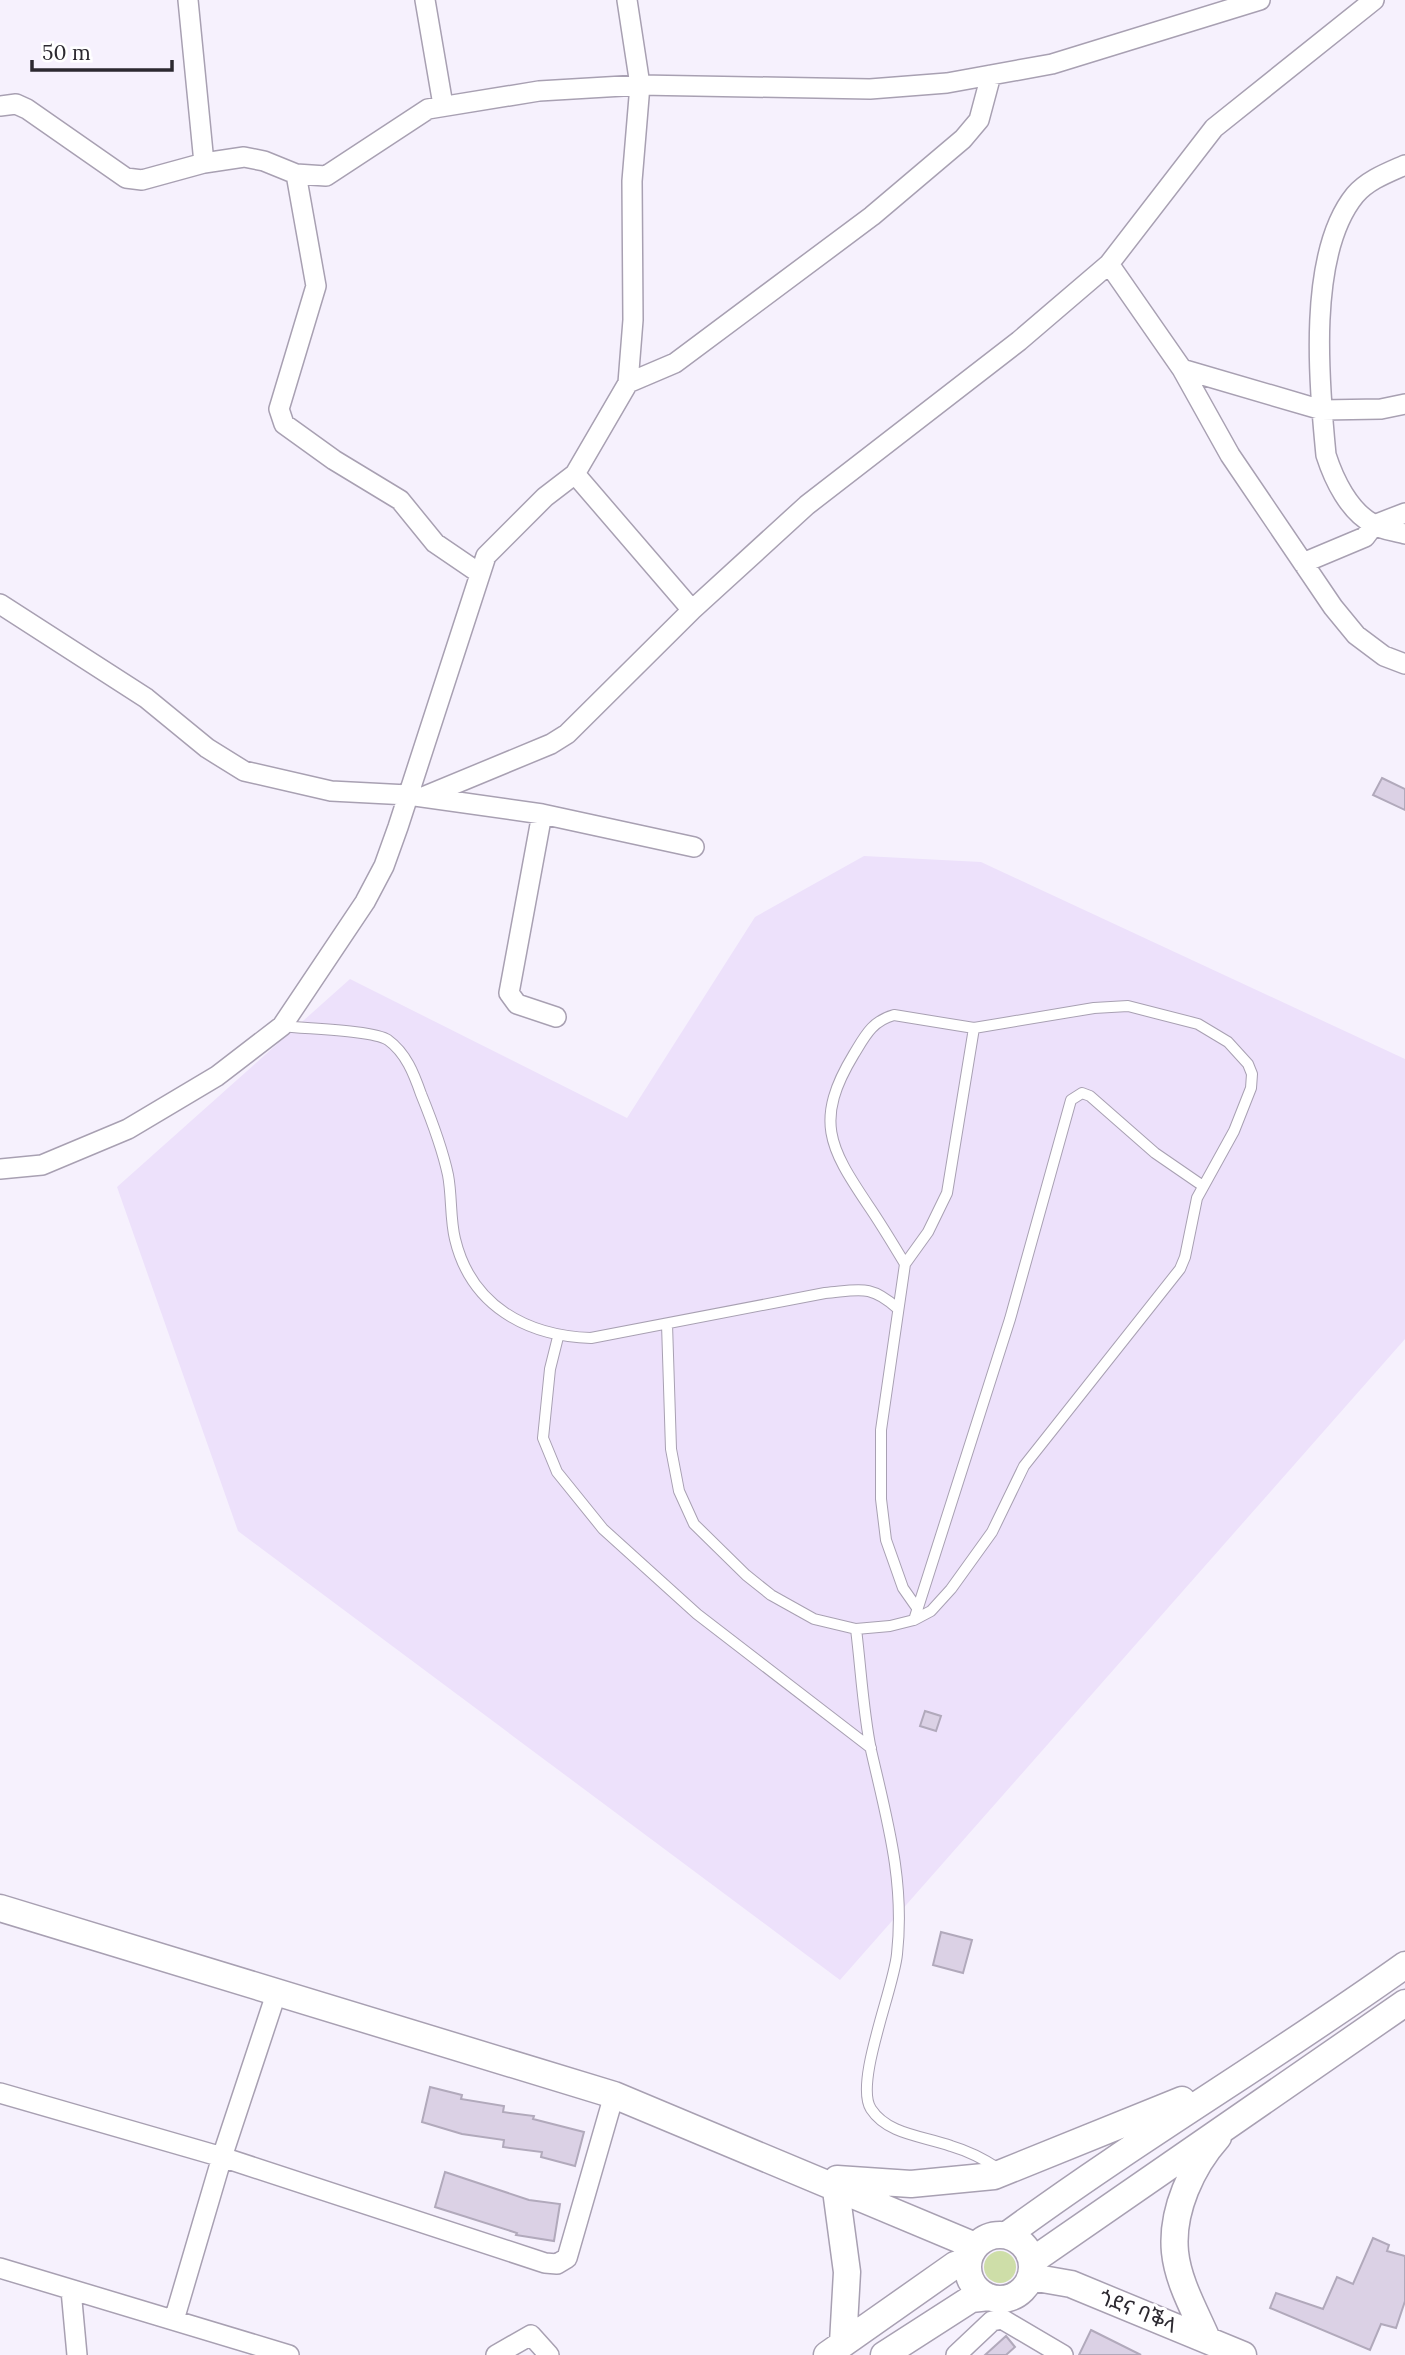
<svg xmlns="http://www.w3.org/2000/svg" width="1405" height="2355" font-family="Lora,'Noto Sans Ethiopic',serif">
<rect width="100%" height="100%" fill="#f6f1fd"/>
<!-- built -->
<path fill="#ede1fb" d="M 864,856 L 981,862 L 1405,1059 L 1405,1339 L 840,1980 L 238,1531 L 117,1187 L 350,979 L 627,1118 L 755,917 Z"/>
<!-- green -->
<path fill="#cedea8" d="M984 2267a16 16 0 1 1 32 0a16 16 0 1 1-32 0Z"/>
<!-- building -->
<path fill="#dbd1e5" stroke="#b1a9bb" stroke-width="2" d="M 1382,778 L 1405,789 L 1405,810 L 1373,795 Z
M 925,1711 L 941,1716 L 936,1731 L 920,1726 Z
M 941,1932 L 972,1940 L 963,1973 L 933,1965 Z
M 430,2087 L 462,2095 L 461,2099 L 504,2106 L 503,2112 L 534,2116 L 533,2119 L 584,2132 L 575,2166 L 541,2157 L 542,2152 L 503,2147 L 504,2140 L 462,2134 L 422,2122 Z
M 445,2172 L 529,2200 L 560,2204 L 554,2241 L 516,2235 L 517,2233 L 435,2207 Z
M 1373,2238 L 1389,2245 L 1387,2251 L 1405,2256 L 1405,2301 L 1396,2328 L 1381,2324 L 1370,2350 L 1270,2308 L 1276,2293 L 1323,2309 L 1337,2277 L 1353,2284 Z
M 1091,2330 L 1141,2355 L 1079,2355 Z
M 1006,2336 L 1015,2347 L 1006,2355 L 985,2355 Z"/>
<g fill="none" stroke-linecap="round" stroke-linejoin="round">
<!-- lane casing -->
<g stroke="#a8a0b2" stroke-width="12">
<path id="lane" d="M 282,1026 C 305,1029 373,1030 388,1040 C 406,1053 414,1074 421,1094 C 432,1121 442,1147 448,1175 C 452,1196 450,1219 455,1239 C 471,1306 527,1336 591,1338 L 825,1293 C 860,1290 870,1284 897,1308
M 667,1324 L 671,1449 L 679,1491 L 694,1524 L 746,1575 L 771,1595 L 814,1619 L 856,1629 L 890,1626 L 914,1620 L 931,1611 L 951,1589 L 992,1532 L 1024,1466 L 1180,1269 L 1185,1257 L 1197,1198 L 1234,1131 L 1251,1088 L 1252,1074 L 1248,1064 L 1228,1042 L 1198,1024 L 1128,1006 L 1094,1008 L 974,1028 L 894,1015 C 872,1021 865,1036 854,1054 C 814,1120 829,1147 868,1205 C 881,1224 893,1244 905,1264
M 558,1337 L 550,1369 L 543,1438 L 557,1472 L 603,1529 L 697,1614 L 871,1748
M 917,1608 L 903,1588 L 886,1540 L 881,1499 L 881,1430 L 905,1264 L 928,1232 L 947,1193 L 974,1028
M 914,1620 L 1010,1319 L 1071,1100 L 1082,1093 L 1090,1096 L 1155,1153 L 1203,1186
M 856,1629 C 861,1669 863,1711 871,1750 C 887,1820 905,1881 897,1954 C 894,1988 854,2083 871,2109 C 888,2135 924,2136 951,2146 C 968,2151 984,2159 999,2169"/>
</g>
<!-- street casing -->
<g stroke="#a8a0b2" stroke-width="22">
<path id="street" d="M 188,0 L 204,163
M 425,0 L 443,105
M 1374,0 L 1214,128 L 1109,264 L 1182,369 L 1230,455 L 1333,607 L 1356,635 L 1384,656 L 1405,664
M 0,106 L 16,104 L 27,109 L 126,178 L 142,180 L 204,163 L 244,157 L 264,161 L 296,174 L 326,176 L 428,109 L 539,91 L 640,85 L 870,89 L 947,83 L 1052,64 L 1260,0
M 1405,165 C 1387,173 1368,180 1355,195 C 1307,254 1319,383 1326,455 C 1334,480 1349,511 1373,524 C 1382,530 1395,531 1405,534
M 296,174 L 316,286 L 279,409 L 284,424 L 334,460 L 400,500 L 435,543 L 479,573
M 1182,369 L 1322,410 L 1381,409 L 1405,404
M 628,383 L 675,363 L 872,216 L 963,139 L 979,120 L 991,75
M 1303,563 L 1365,537 L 1374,525 L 1405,513
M 0,604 L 146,698 L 207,748 L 244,771 L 331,791 L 408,795 L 542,814 L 694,847
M 692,610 L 807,505 L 1019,341 L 1109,264
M 423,797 L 551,744 L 567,734 L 692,610 L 575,474
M 542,814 L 509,993 L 517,1004 L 556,1017
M 0,1169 L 42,1165 L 128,1129 L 217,1076 L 282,1026 L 365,902 L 384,866 L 398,827 L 486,556 L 545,497 L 575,474 L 628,383 L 633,320 L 632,181 L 640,85 L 627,0
M 0,2093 L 222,2157 L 545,2263 L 557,2264 L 567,2258 L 614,2095
M 0,2268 L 289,2355
M 71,2290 L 77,2355
M 174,2320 L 222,2157 L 277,1991
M 496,2355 L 531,2335 L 549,2355
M 956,2355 L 992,2321 L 1002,2319 L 1063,2355"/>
</g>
<!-- secondary casing -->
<g stroke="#a8a0b2" stroke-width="29">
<path id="secondary" d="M 0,1908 L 614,2095 L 975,2246
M 837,2179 L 911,2184 L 994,2176 L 1182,2100
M 836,2190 L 847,2272 L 843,2343
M968 2267a32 32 0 1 1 64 0a32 32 0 1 1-64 0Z
M 1007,2235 C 1136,2140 1275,2058 1405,1965
M 1032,2261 L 1405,2003
M 1031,2277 L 1071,2284 L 1243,2355
M 1207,2339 C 1195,2311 1178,2282 1175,2252 C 1171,2211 1192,2166 1218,2137
M 827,2355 L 955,2265 L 968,2261
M 884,2355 L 971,2299 L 989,2297"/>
</g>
<!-- lane -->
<use href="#lane" stroke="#fff" stroke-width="10"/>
<!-- street -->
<use href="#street" stroke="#fff" stroke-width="19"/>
<!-- secondary -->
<use href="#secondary" stroke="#fff" stroke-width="26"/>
</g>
<g text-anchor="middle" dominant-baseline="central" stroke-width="6" stroke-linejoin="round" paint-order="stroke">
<!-- street labels -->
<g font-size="21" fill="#2c2930" stroke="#fff">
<text transform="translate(1138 2311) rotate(22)">ጎደና ባቕላ</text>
</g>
</g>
<!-- scale -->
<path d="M32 60v10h140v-10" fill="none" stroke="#2c2930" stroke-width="3.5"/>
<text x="42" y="60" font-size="21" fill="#2c2930" stroke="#ffffff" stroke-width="5" paint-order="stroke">50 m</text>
</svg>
